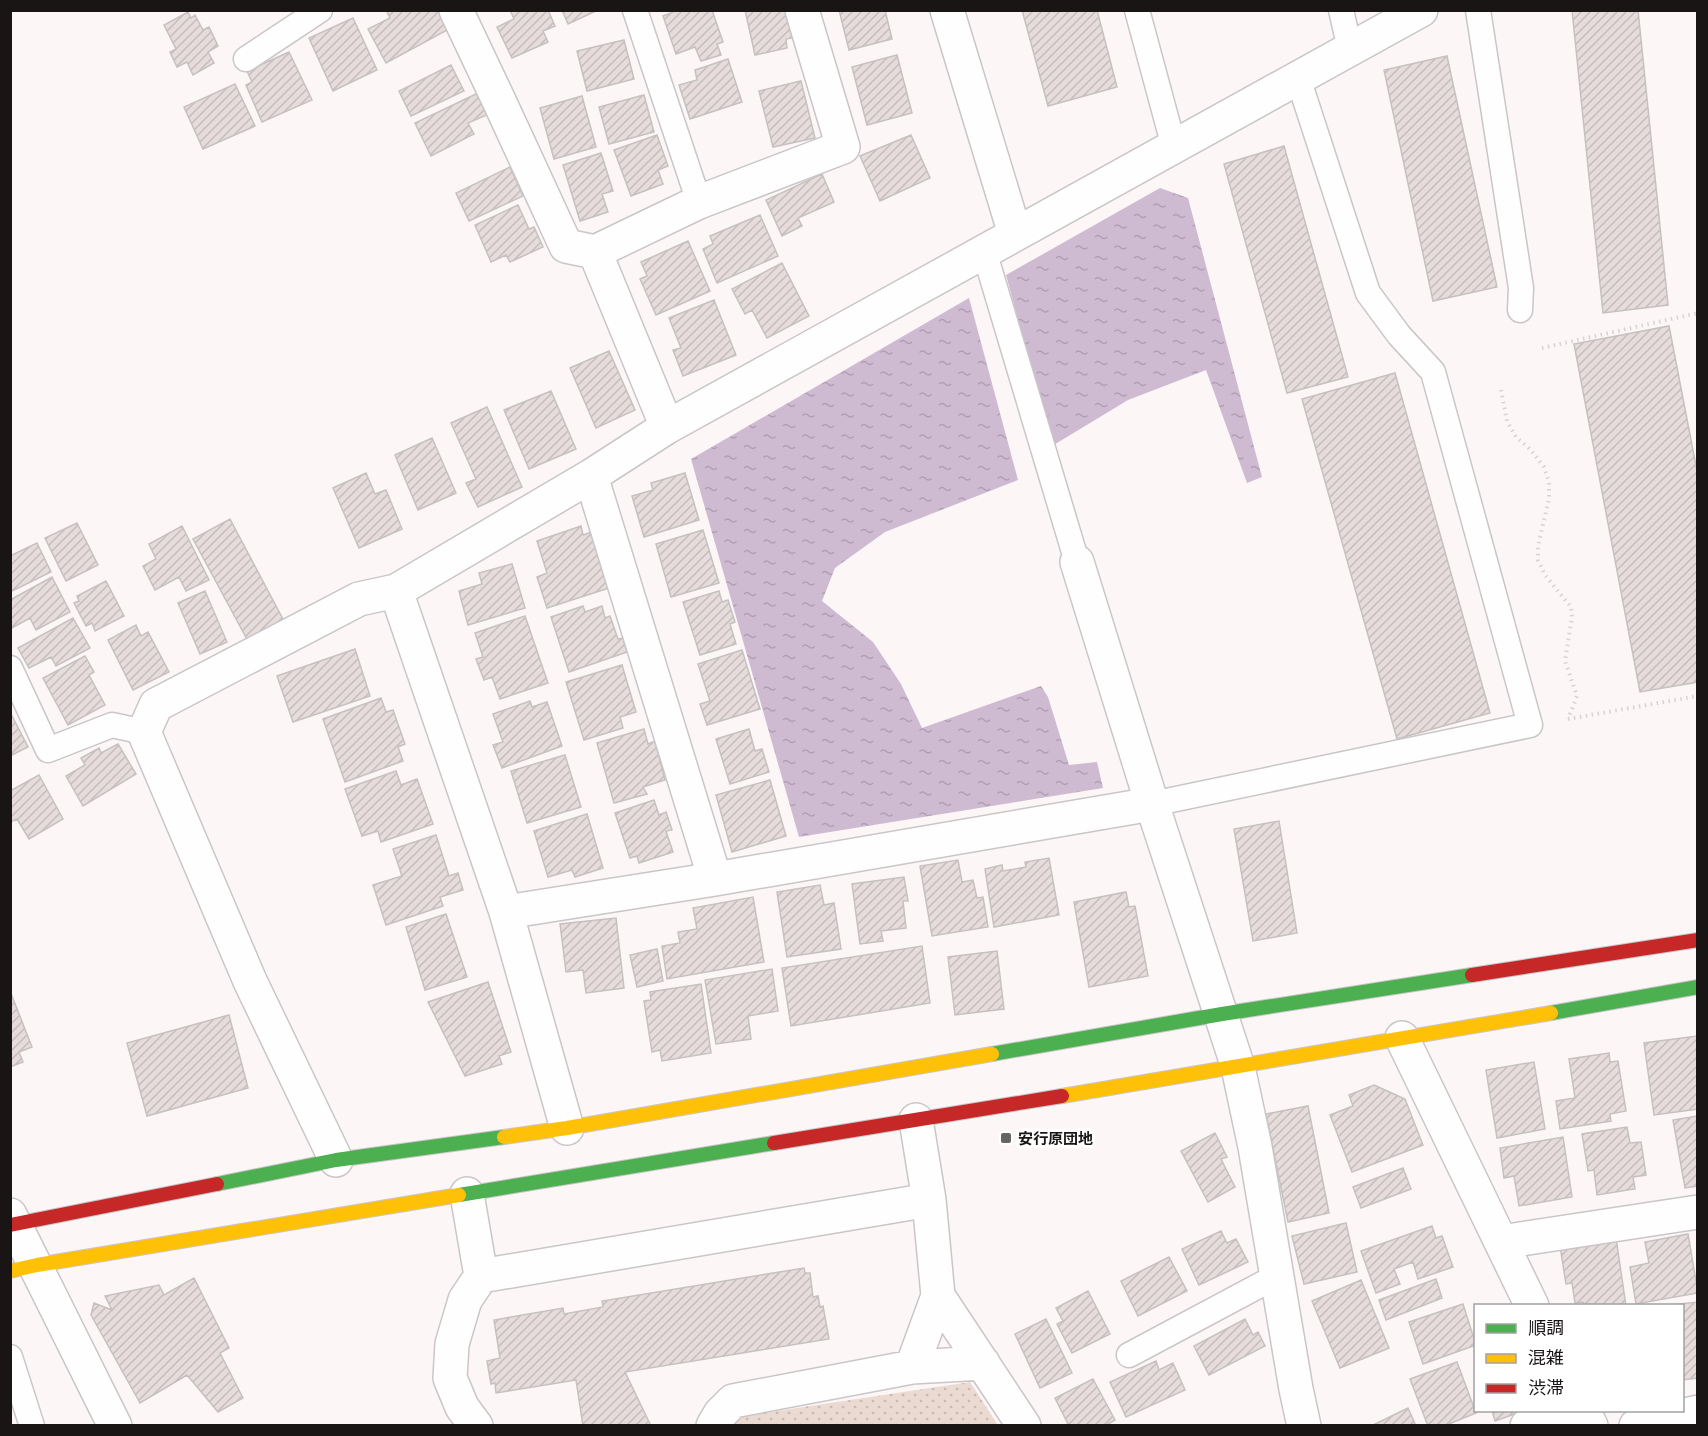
<svg xmlns="http://www.w3.org/2000/svg" width="1708" height="1436" font-family="Quicksand,'Noto Sans JP',sans-serif">
<defs>
<pattern id="grass-dots" width="8" height="8" patternUnits="userSpaceOnUse" patternTransform="scale(1.5)"><rect width="8" height="8" fill="#eadad2"/><path d="M2 2h.1M6 6h.1" fill="none" stroke="#c8bab3" stroke-width="1.8" stroke-linecap="round"/></pattern>
<pattern id="water-ripples" width="26" height="14" patternUnits="userSpaceOnUse" patternTransform="scale(1.5)"><rect width="26" height="14" fill="#cebad1"/><path d="M2 4q2-2 4 0t4 0M15 11q2-2 4 0t4 0" fill="none" stroke="#b09fb3"/></pattern>
<pattern id="building-hatch" width="6" height="6" patternUnits="userSpaceOnUse" patternTransform="scale(1.5)"><rect width="6" height="6" fill="#e6dcdb"/><path d="M-1 1l2-2M0 6l6-6M5 7l2-2" fill="none" stroke="#c5bcbb"/></pattern>
</defs>
<rect width="100%" height="100%" fill="#fcf6f7"/>
<!-- grass -->
<path fill="url(#grass-dots)" d="M 970,1382 L 998,1425 L 734,1426 L 738,1418 L 757,1414 Z"/>
<!-- water -->
<path fill="url(#water-ripples)" d="M 1160,188 L 1188,198 L 1262,477 L 1247,483 L 1206,370 L 1128,400 L 1052,446 L 1006,275 Z
M 969,298 L 1018,480 L 885,532 L 835,568 L 822,601 L 873,642 L 901,684 L 922,728 L 1041,686 L 1048,697 L 1069,765 L 1097,762 L 1103,788 L 799,837 L 691,459 Z"/>
<!-- building -->
<path fill="url(#building-hatch)" stroke="#c6c1c1" stroke-width="1.5" d="M 386,10 L 442,10 L 451,28 L 386,63 L 368,29 L 390,18 Z
M 510,10 L 548,10 L 555,26 L 543,31 L 548,42 L 512,58 L 497,27 L 514,19 Z
M 562,10 L 598,10 L 568,24 Z
M 678,10 L 712,10 L 723,42 L 717,44 L 721,55 L 701,61 L 695,47 L 676,54 L 663,16 Z
M 745,10 L 786,10 L 792,38 L 786,39 L 787,48 L 755,55 Z
M 839,10 L 885,10 L 892,39 L 849,50 Z
M 1022,10 L 1097,10 L 1117,87 L 1048,106 Z
M 1572,10 L 1638,10 L 1668,305 L 1603,313 Z
M 188,12 L 191,18 L 195,15 L 203,30 L 209,27 L 218,46 L 208,52 L 214,63 L 193,75 L 187,62 L 177,67 L 170,52 L 176,49 L 164,25 Z
M 353,18 L 377,70 L 333,91 L 309,38 Z
M 624,40 L 634,79 L 587,91 L 577,51 Z
M 289,52 L 312,100 L 262,122 L 246,85 L 252,82 L 247,71 Z
M 897,55 L 912,113 L 867,125 L 852,67 Z
M 1447,56 L 1497,287 L 1433,301 L 1384,70 Z
M 728,59 L 742,102 L 690,119 L 679,85 L 697,80 L 695,70 Z
M 451,65 L 464,91 L 411,116 L 399,91 Z
M 801,81 L 815,138 L 773,147 L 759,91 Z
M 235,84 L 255,126 L 203,149 L 184,107 Z
M 478,93 L 489,114 L 468,123 L 474,134 L 431,156 L 415,123 Z
M 644,95 L 654,132 L 609,144 L 599,107 Z
M 582,96 L 596,147 L 554,159 L 540,108 Z
M 657,135 L 668,166 L 658,170 L 663,184 L 631,196 L 614,150 Z
M 911,135 L 930,178 L 880,201 L 860,156 Z
M 1284,146 L 1348,377 L 1287,393 L 1224,164 Z
M 601,153 L 613,191 L 602,194 L 608,212 L 580,221 L 563,165 Z
M 510,167 L 523,196 L 469,221 L 456,193 Z
M 822,174 L 834,202 L 798,218 L 802,226 L 782,236 L 766,200 Z
M 518,205 L 529,229 L 534,227 L 543,247 L 510,262 L 506,255 L 491,262 L 475,225 Z
M 760,215 L 778,256 L 717,283 L 703,249 L 713,244 L 710,236 Z
M 688,241 L 710,291 L 656,315 L 640,279 L 647,276 L 641,262 Z
M 782,263 L 809,316 L 767,338 L 752,310 L 745,314 L 732,289 Z
M 714,300 L 736,355 L 683,376 L 673,350 L 681,348 L 669,318 Z
M 1669,326 L 1698,476 L 1698,682 L 1640,692 L 1574,344 Z
M 609,351 L 635,410 L 596,428 L 570,368 Z
M 1395,373 L 1490,713 L 1397,739 L 1302,399 Z
M 551,391 L 576,449 L 529,469 L 504,410 Z
M 487,407 L 522,487 L 478,507 L 466,483 L 476,479 L 451,423 Z
M 432,438 L 456,493 L 418,510 L 395,455 Z
M 366,473 L 375,494 L 386,490 L 402,529 L 359,548 L 333,488 Z
M 685,473 L 699,520 L 644,537 L 632,496 L 653,490 L 651,483 Z
M 230,519 L 285,623 L 249,643 L 193,539 Z
M 77,523 L 98,565 L 66,581 L 45,538 Z
M 182,526 L 209,580 L 186,591 L 179,577 L 155,590 L 143,566 L 156,559 L 149,544 Z
M 581,526 L 583,535 L 592,532 L 609,588 L 547,608 L 537,577 L 547,573 L 537,541 Z
M 703,530 L 719,583 L 671,597 L 656,544 Z
M 37,543 L 51,572 L 10,592 L 10,556 Z
M 512,564 L 525,608 L 468,625 L 459,591 L 482,584 L 479,573 Z
M 52,577 L 70,612 L 36,630 L 30,618 L 10,629 L 10,600 Z
M 106,581 L 124,616 L 95,631 L 92,623 L 86,626 L 74,603 L 79,601 L 77,596 Z
M 205,591 L 227,642 L 200,654 L 178,603 Z
M 719,591 L 722,602 L 728,600 L 735,622 L 730,624 L 736,644 L 700,655 L 683,602 Z
M 583,606 L 585,612 L 602,606 L 605,618 L 610,616 L 618,639 L 623,638 L 627,652 L 569,672 L 551,617 Z
M 525,616 L 548,683 L 500,699 L 492,677 L 484,680 L 476,659 L 483,657 L 475,633 Z
M 73,618 L 90,648 L 56,666 L 51,657 L 29,668 L 18,648 Z
M 136,625 L 141,636 L 148,632 L 169,672 L 133,690 L 108,640 Z
M 355,649 L 370,696 L 293,722 L 277,676 Z
M 742,650 L 760,709 L 707,725 L 700,704 L 710,701 L 698,664 Z
M 85,656 L 94,672 L 89,675 L 105,705 L 68,725 L 43,678 Z
M 622,665 L 636,712 L 620,717 L 623,728 L 584,740 L 566,682 Z
M 381,698 L 386,712 L 393,710 L 405,744 L 398,747 L 403,761 L 345,782 L 323,719 Z
M 530,701 L 532,707 L 547,702 L 562,746 L 502,768 L 493,745 L 503,742 L 493,714 Z
M 10,712 L 28,747 L 10,756 Z
M 644,729 L 648,744 L 655,741 L 665,780 L 643,787 L 647,794 L 614,803 L 597,743 Z
M 749,729 L 755,751 L 762,749 L 769,772 L 730,784 L 716,739 Z
M 118,744 L 136,774 L 83,806 L 66,776 L 85,765 L 81,758 L 99,748 L 101,753 Z
M 565,755 L 581,807 L 527,823 L 511,771 Z
M 396,771 L 401,785 L 417,779 L 433,824 L 381,842 L 378,831 L 362,836 L 345,789 Z
M 39,775 L 63,819 L 29,839 L 17,819 L 10,822 L 10,791 Z
M 770,780 L 786,836 L 732,852 L 716,795 Z
M 654,800 L 659,815 L 666,812 L 672,830 L 666,831 L 673,852 L 639,863 L 637,856 L 630,858 L 615,813 Z
M 587,814 L 603,868 L 575,877 L 572,870 L 548,877 L 534,831 Z
M 1279,821 L 1297,933 L 1253,941 L 1234,829 Z
M 436,835 L 449,876 L 458,873 L 463,890 L 440,897 L 443,906 L 386,925 L 373,885 L 402,876 L 393,849 Z
M 1049,858 L 1059,915 L 994,927 L 985,869 L 1002,865 L 1003,871 L 1026,867 L 1025,862 Z
M 958,860 L 962,882 L 973,880 L 977,898 L 983,897 L 988,927 L 932,936 L 920,866 Z
M 904,877 L 908,901 L 903,901 L 906,928 L 881,931 L 883,941 L 860,944 L 852,884 Z
M 820,885 L 824,905 L 834,903 L 841,949 L 787,957 L 777,892 Z
M 1126,892 L 1129,907 L 1135,906 L 1148,976 L 1089,987 L 1074,902 Z
M 753,897 L 764,962 L 667,979 L 662,946 L 680,943 L 678,932 L 697,929 L 693,908 Z
M 446,914 L 467,977 L 425,990 L 406,927 Z
M 616,918 L 624,988 L 586,993 L 583,970 L 566,972 L 560,924 Z
M 922,946 L 930,1003 L 791,1026 L 782,968 Z
M 657,949 L 663,981 L 637,987 L 630,955 Z
M 997,951 L 1004,1009 L 955,1015 L 948,957 Z
M 772,969 L 778,1011 L 748,1016 L 751,1039 L 716,1044 L 705,980 Z
M 488,982 L 511,1052 L 499,1056 L 502,1064 L 465,1076 L 428,1002 Z
M 701,984 L 711,1053 L 662,1061 L 660,1050 L 652,1052 L 644,1001 L 651,1000 L 650,992 Z
M 10,991 L 32,1047 L 19,1052 L 23,1062 L 10,1067 Z
M 229,1015 L 248,1088 L 147,1116 L 127,1043 Z
M 1697,1036 L 1698,1109 L 1654,1115 L 1644,1043 Z
M 1609,1053 L 1610,1062 L 1618,1061 L 1626,1111 L 1610,1114 L 1611,1121 L 1560,1129 L 1556,1101 L 1575,1098 L 1569,1059 Z
M 1534,1062 L 1545,1129 L 1497,1138 L 1486,1070 Z
M 1374,1085 L 1405,1099 L 1423,1145 L 1352,1172 L 1330,1115 L 1353,1106 L 1349,1095 Z
M 1308,1106 L 1329,1213 L 1288,1222 L 1266,1114 Z
M 1698,1116 L 1698,1186 L 1685,1188 L 1673,1120 Z
M 1627,1127 L 1630,1143 L 1641,1142 L 1646,1175 L 1633,1177 L 1635,1189 L 1597,1195 L 1594,1170 L 1588,1171 L 1582,1134 Z
M 1215,1133 L 1227,1157 L 1221,1159 L 1235,1187 L 1208,1202 L 1181,1151 Z
M 1563,1137 L 1572,1197 L 1519,1206 L 1514,1176 L 1504,1178 L 1500,1148 Z
M 1403,1168 L 1411,1189 L 1361,1208 L 1353,1187 Z
M 1346,1223 L 1357,1272 L 1304,1284 L 1292,1236 Z
M 1432,1226 L 1436,1238 L 1442,1236 L 1453,1267 L 1418,1279 L 1413,1262 L 1394,1269 L 1400,1284 L 1376,1293 L 1361,1251 Z
M 1221,1231 L 1227,1243 L 1236,1239 L 1248,1262 L 1199,1285 L 1182,1249 Z
M 1688,1234 L 1698,1293 L 1636,1304 L 1630,1267 L 1649,1263 L 1645,1242 Z
M 1616,1238 L 1626,1306 L 1584,1306 L 1583,1302 L 1575,1303 L 1572,1283 L 1566,1284 L 1560,1246 Z
M 1169,1257 L 1187,1291 L 1138,1316 L 1121,1281 Z
M 804,1268 L 805,1273 L 810,1273 L 813,1297 L 818,1296 L 820,1307 L 823,1306 L 829,1339 L 625,1372 L 651,1426 L 583,1426 L 576,1380 L 496,1393 L 495,1383 L 491,1384 L 487,1361 L 500,1358 L 494,1320 L 563,1308 L 564,1314 L 603,1307 L 602,1301 Z
M 194,1278 L 229,1348 L 220,1353 L 243,1398 L 218,1412 L 187,1375 L 140,1403 L 91,1315 L 94,1303 L 112,1310 L 105,1296 L 159,1285 L 164,1295 Z
M 1436,1279 L 1442,1298 L 1386,1320 L 1379,1300 Z
M 1361,1280 L 1389,1348 L 1340,1368 L 1312,1301 Z
M 1088,1291 L 1110,1334 L 1072,1353 L 1057,1324 L 1063,1321 L 1056,1308 Z
M 1698,1302 L 1698,1378 L 1682,1380 L 1682,1306 L 1670,1305 Z
M 1463,1304 L 1476,1345 L 1423,1364 L 1409,1322 Z
M 1046,1319 L 1072,1373 L 1040,1388 L 1015,1334 Z
M 1245,1319 L 1253,1335 L 1258,1332 L 1265,1346 L 1209,1375 L 1194,1346 Z
M 1156,1361 L 1159,1370 L 1173,1363 L 1185,1390 L 1126,1417 L 1110,1382 Z
M 1457,1362 L 1476,1413 L 1444,1426 L 1428,1426 L 1410,1379 Z
M 1093,1379 L 1115,1420 L 1105,1426 L 1069,1426 L 1055,1398 Z
M 1408,1408 L 1416,1426 L 1371,1426 Z
M 1492,1410 L 1526,1410 L 1495,1421 Z"/>
<g fill="none" stroke-linecap="round" stroke-linejoin="round">
<!-- lane casing -->
<g stroke="#cac6c7" stroke-width="27">
<path id="lane" d="M 635,10 L 699,202
M 1137,10 L 1174,147
M 1341,10 L 1350,49
M 1478,10 L 1521,288 L 1520,310
M 246,59 L 320,10
M 984,251 L 1077,562
M 10,668 L 48,750 L 112,725 L 144,732
M 1152,804 L 1530,725 L 1433,372 L 1399,335 L 1368,293 L 1298,78
M 1129,1355 L 1277,1276
M 10,1357 L 32,1426"/>
</g>
<!-- street casing -->
<g stroke="#cac6c7" stroke-width="36">
<path id="street" d="M 456,10 L 501,105 L 566,246 L 595,252
M 947,10 L 1015,234
M 667,427 L 595,252 L 699,202 L 843,147 L 802,10
M 591,476 L 715,879
M 1077,562 L 1152,804 L 1238,1067 L 1255,1147 L 1296,1389 L 1304,1426
M 506,912 L 715,879 L 1152,804
M 1402,1038 L 1532,1306
M 916,1120 L 929,1200 L 938,1296 L 1024,1426
M 567,1128 L 506,912 L 396,591 L 591,476 L 667,427 L 1421,10
M 336,1160 L 250,981 L 144,732 L 156,705 L 359,599 L 396,591
M 467,1194 L 481,1276
M 10,1215 L 115,1426
M 1501,1242 L 1698,1212
M 938,1296 L 912,1367 L 983,1363
M 1583,1410 L 1591,1426
M 476,1426 L 462,1407 L 450,1378 L 452,1344 L 465,1300 L 481,1276 L 929,1200
M 713,1426 L 720,1414 L 733,1401 L 912,1367
M 1527,1426 L 1564,1410
M 1636,1426 L 1698,1412"/>
</g>
<!-- fast casing -->
<g stroke="#cac6c7" stroke-width="16">
<path id="fast" d="M 1551,1013 L 1698,987
M 992,1054 L 1222,1014 L 1472,975
M 217,1184 L 336,1160 L 504,1137
M 459,1195 L 774,1143"/>
</g>
<!-- slow casing -->
<g stroke="#cac6c7" stroke-width="16">
<path id="slow" d="M 1062,1096 L 1551,1013
M 504,1137 L 567,1128 L 992,1054
M 10,1271 L 37,1265 L 459,1195"/>
</g>
<!-- jam casing -->
<g stroke="#cac6c7" stroke-width="16">
<path id="jam" d="M 1472,975 L 1698,940
M 774,1143 L 1062,1096
M 10,1225 L 217,1184"/>
</g>
<!-- path -->
<path stroke="#d5d4d4" stroke-width="4" stroke-dasharray="1.5 4.5" stroke-linecap="butt" d="M 1542,348 L 1698,313
M 1501,390 L 1507,421 L 1516,437 L 1530,449 L 1544,467 L 1549,482 L 1549,499 L 1538,546 L 1538,560 L 1545,575 L 1571,607 L 1572,617 L 1565,661 L 1577,696 L 1568,719
M 1568,719 L 1698,696"/>
<!-- lane -->
<use href="#lane" stroke="#fffefe" stroke-width="24"/>
<!-- street -->
<use href="#street" stroke="#fffefe" stroke-width="33"/>
<!-- fast -->
<use href="#fast" stroke="#4caf50" stroke-width="14"/>
<!-- slow -->
<use href="#slow" stroke="#ffc107" stroke-width="14"/>
<!-- jam -->
<use href="#jam" stroke="#c62828" stroke-width="14"/>
</g>
<!-- markers -->
<rect fill="#686464" stroke="#fff" stroke-width="2" x="1000" y="1132" width="12" height="12" rx="3"/>
<g text-anchor="middle" dominant-baseline="central" stroke-width="6" stroke-linejoin="round" paint-order="stroke">
<!-- poi labels -->
<g font-size="15" font-weight="bold" fill="#191515" stroke="#fff" text-anchor="start">
<text x="1018" y="1138">安行原団地</text>
</g>
</g>
<!-- border -->
<rect width="1708" height="1436" fill="none" stroke="#191515" stroke-width="24"/>
<!-- legend -->
<rect x="1474" y="1304" width="210" height="108" fill="#ffffff" stroke="#a3a1a1" stroke-width="1.5"/>
<rect x="1486" y="1324" width="30" height="9" fill="#4caf50" stroke="#a3a1a1" stroke-width="1.5"/>
<text x="1528" y="1334" font-size="18" fill="#191515">順調</text>
<rect x="1486" y="1354" width="30" height="9" fill="#ffc107" stroke="#a3a1a1" stroke-width="1.5"/>
<text x="1528" y="1364" font-size="18" fill="#191515">混雑</text>
<rect x="1486" y="1384" width="30" height="9" fill="#c62828" stroke="#a3a1a1" stroke-width="1.5"/>
<text x="1528" y="1394" font-size="18" fill="#191515">渋滞</text>
</svg>
